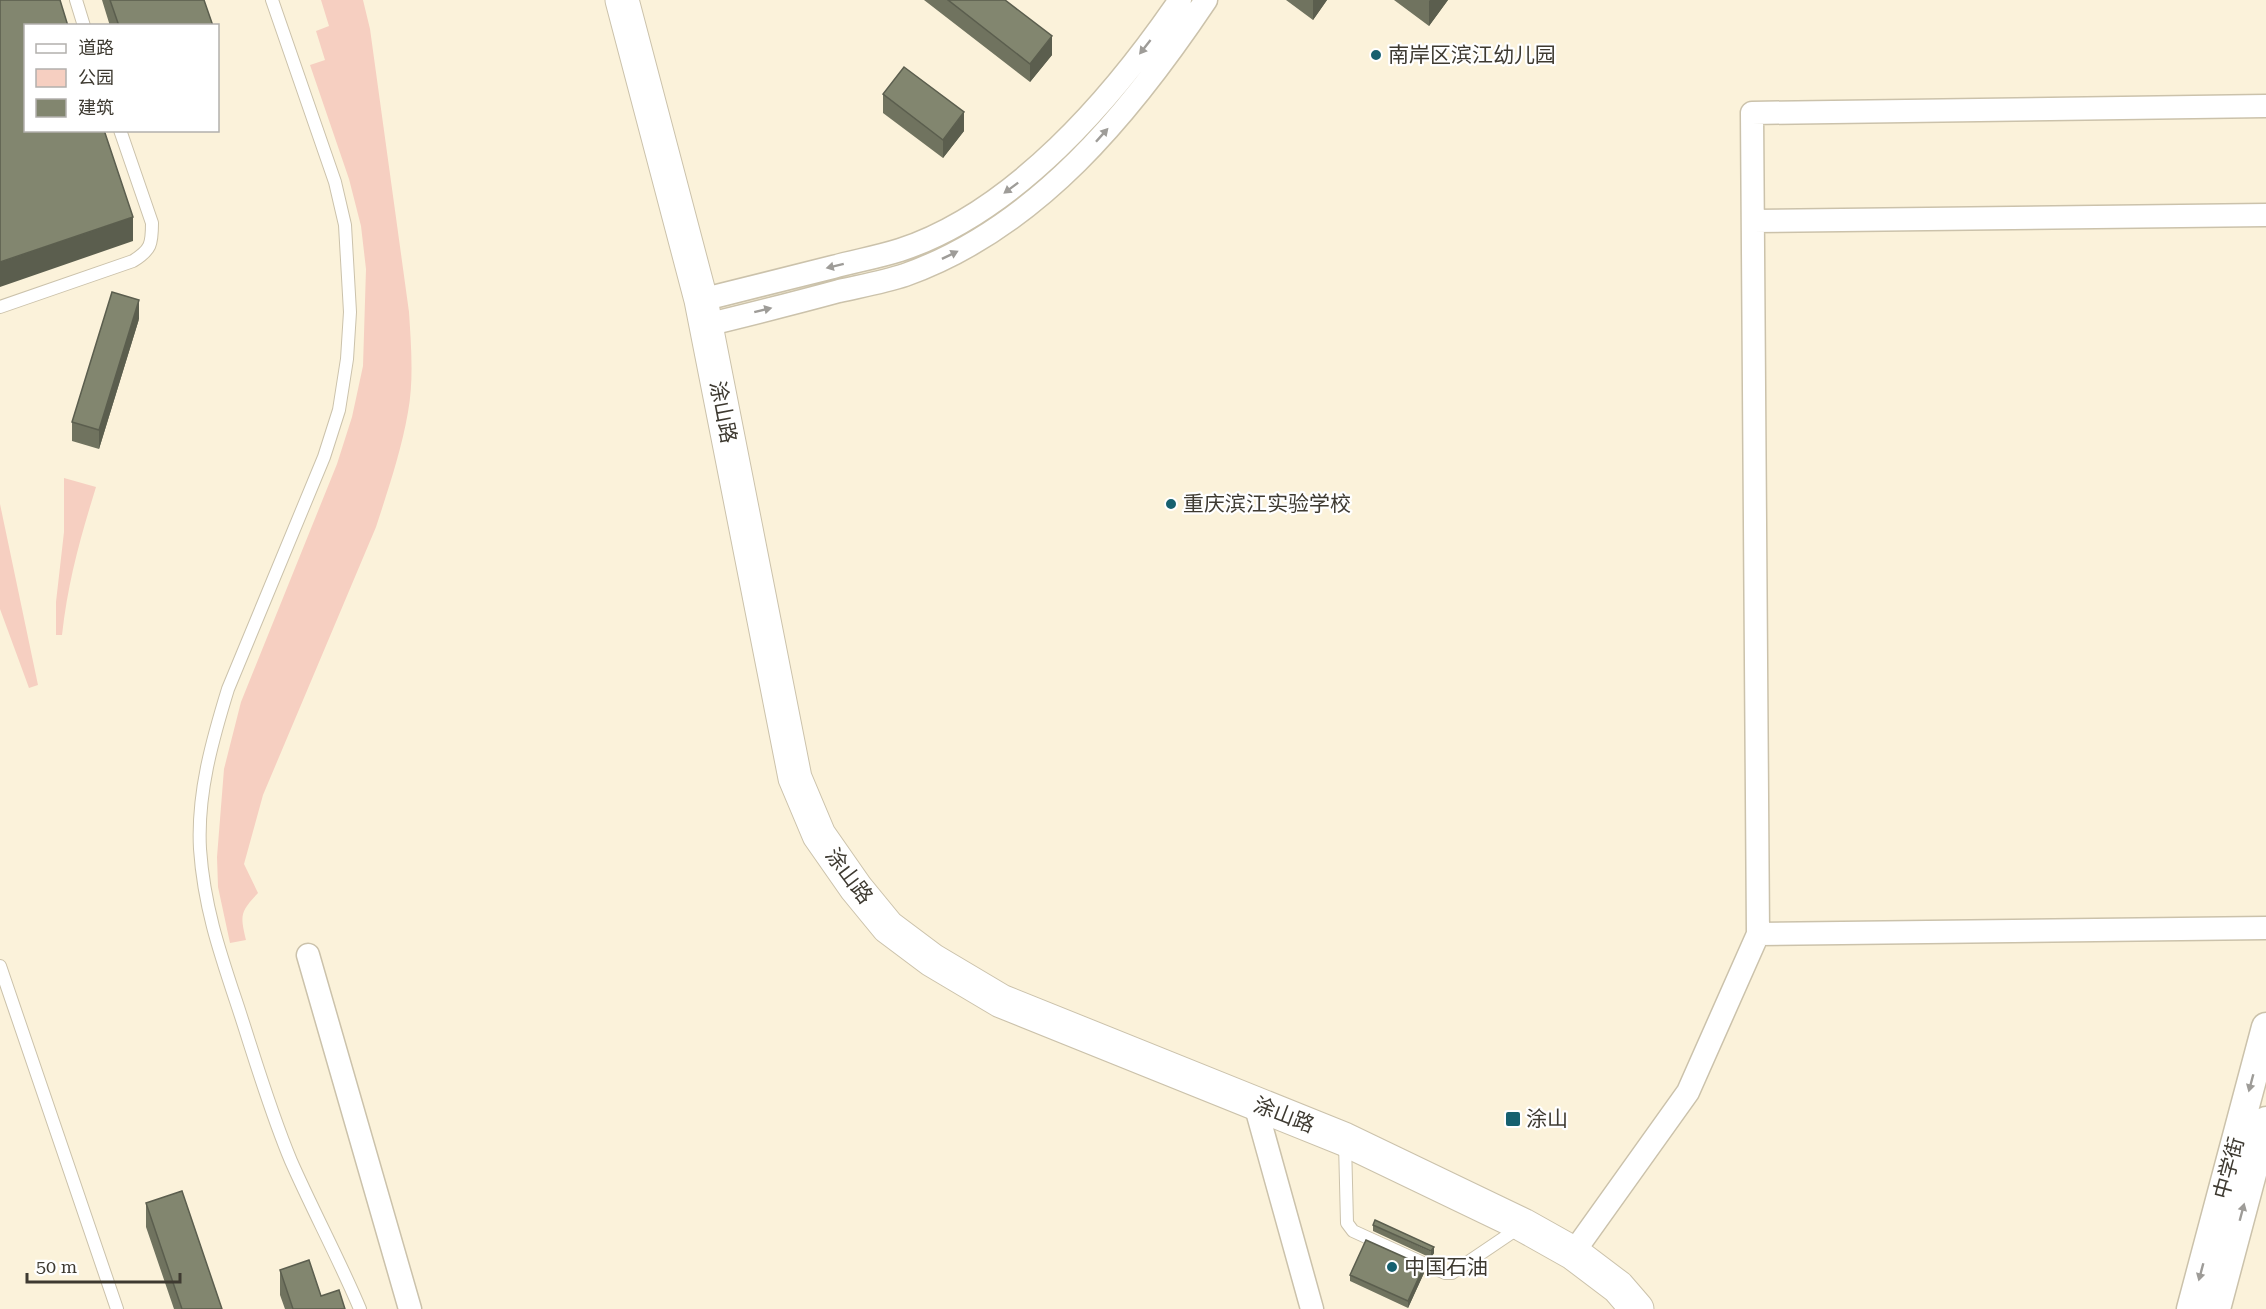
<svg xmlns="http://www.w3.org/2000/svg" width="2266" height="1309" font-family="'Roboto Serif','Noto Sans SC',serif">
<rect width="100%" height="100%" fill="#fbf2da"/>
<!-- green -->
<path fill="#f6cfc1" d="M 321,0 L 363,0 L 370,29 L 409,312 C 411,344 414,380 408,412 C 401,452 388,490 376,527 L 263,795 L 244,864 L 258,893 C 240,912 240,915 246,940 L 230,943 L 218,887 L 217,857 L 224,769 L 241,702 L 337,464 L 352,417 L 363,366 L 366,269 L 361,226 L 349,179 L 310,65 L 325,60 L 316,31 L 329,26 Z
M 64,478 L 96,487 C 80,539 68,581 62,635 L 56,635 L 56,602 L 64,532 Z
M 0,504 L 38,685 L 29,688 L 0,609 Z"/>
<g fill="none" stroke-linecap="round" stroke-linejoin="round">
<!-- service casing -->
<g stroke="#cbc2ab" stroke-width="14">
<path id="service" d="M 76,0 L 84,26
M 272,0 L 335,182 L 345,225 L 350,312 L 347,359 L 339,410 L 324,457 L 228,689 C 212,741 197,794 200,849 C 204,907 220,953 238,1007 C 255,1059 270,1111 291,1161 C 313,1211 339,1259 360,1309
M 0,307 L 133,261 C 151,250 152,244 152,223 L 120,130
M 0,966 L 117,1309
M 1345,1143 L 1347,1223 L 1353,1231 L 1445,1273 L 1452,1273 L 1520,1227"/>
</g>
<!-- minor casing -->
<g stroke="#cbc2ab" stroke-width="25">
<path id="minor" d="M 2266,106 L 1752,113 L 1758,934 L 2266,928
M 1753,221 L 2266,215
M 701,300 C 745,289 789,278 833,267 C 855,261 878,257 900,250 C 1015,212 1113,98 1180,0
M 706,325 C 751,314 795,303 839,291 C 861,286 884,282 905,275 C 1037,228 1131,112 1206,0
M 308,955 L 410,1309
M 1255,1104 L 1312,1309
M 1573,1253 L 1688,1092 L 1758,934"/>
</g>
<!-- tertiary casing -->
<g stroke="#cbc2ab" stroke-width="31">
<path id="tertiary" d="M 2191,1309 L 2266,1027
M 2216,1309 L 2266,1121"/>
</g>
<!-- primary casing -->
<g stroke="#cbc2ab" stroke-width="35">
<path id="primary" d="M 622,0 L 701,300 L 795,778 L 819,835 L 856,888 L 888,927 L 932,960 L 1001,1001 L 1344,1139 L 1523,1225 L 1573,1253 L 1618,1287 L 1637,1309"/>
</g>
<!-- service -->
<use href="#service" stroke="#fff" stroke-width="12"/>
<!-- minor -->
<use href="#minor" stroke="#fff" stroke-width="22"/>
<!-- tertiary -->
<use href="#tertiary" stroke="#fff" stroke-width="28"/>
<!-- primary -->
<use href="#primary" stroke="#fff" stroke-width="33"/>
</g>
<!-- wall -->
<path fill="#70735f" d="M 102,0 L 204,0 L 213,26 L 110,26 Z
M 924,0 L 1005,0 L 1052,55 L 1030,82 Z
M 1286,0 L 1327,0 L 1313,20 Z
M 1394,0 L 1448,0 L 1429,26 Z
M 883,94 L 964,131 L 943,158 L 883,113 Z
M 139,319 L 99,449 L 72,441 L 72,422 Z
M 146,1203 L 222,1309 L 174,1309 L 146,1227 Z
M 1373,1225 L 1434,1253 L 1431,1258 L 1373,1231 Z
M 280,1270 L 321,1296 L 345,1309 L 285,1309 L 280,1295 Z
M 1424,1273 L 1408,1308 L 1350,1281 L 1350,1275 Z"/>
<!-- shaded-wall -->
<path fill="#5b5e4e" d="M 1313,0 L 1327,0 L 1313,20 Z
M 1430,0 L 1448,0 L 1429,26 L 1429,1 Z
M 1052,36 L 1052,55 L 1030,82 L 1030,64 Z
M 964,112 L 964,131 L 943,158 L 943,140 Z
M 133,217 L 133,241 L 0,287 L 0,262 Z
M 139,300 L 139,319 L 99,449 L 99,430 Z
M 1434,1247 L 1434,1253 L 1431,1258 L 1431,1251 Z
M 1424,1266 L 1424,1273 L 1408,1308 L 1408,1301 Z"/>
<!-- building -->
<path fill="#82866f" stroke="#5b5e4e" stroke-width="1.5" d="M 0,0 L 60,0 L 68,26 L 26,26 L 26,130 L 104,130 L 133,217 L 0,262 Z
M 110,0 L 204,0 L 213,26 L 119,26 Z
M 948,0 L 1005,0 L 1052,36 L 1030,64 Z
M 904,67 L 964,112 L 943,140 L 883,94 Z
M 112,292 L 139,300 L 99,430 L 72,422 Z
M 182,1191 L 222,1309 L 182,1309 L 146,1203 Z
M 1375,1220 L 1434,1247 L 1431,1251 L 1373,1225 Z
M 1366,1240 L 1424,1266 L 1408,1301 L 1350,1275 Z
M 309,1260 L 321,1296 L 339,1290 L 345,1309 L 293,1309 L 280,1270 Z"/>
<!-- one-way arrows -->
<defs><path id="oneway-solid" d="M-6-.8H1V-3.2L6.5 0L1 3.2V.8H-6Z" transform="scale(1.5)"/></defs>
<g fill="#9e9c98">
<use href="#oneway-solid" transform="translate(1145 47) rotate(128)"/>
<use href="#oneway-solid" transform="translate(1102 135) rotate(-48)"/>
<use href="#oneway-solid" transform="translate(1011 188) rotate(143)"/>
<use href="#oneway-solid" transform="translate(950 255) rotate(-26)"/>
<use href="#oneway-solid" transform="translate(835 266) rotate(166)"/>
<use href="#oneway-solid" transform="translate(763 310) rotate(-14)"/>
<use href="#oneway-solid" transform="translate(2251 1083) rotate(105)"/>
<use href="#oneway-solid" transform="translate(2242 1212) rotate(-75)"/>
<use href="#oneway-solid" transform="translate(2201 1272) rotate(105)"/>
</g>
<!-- markers -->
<g fill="#16606f" stroke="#fff" stroke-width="2">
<circle cx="1376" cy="55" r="6"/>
<circle cx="1171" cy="504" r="6"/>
<rect x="1505" y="1111" width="16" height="16" rx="3"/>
<circle cx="1392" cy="1267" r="6"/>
</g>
<g text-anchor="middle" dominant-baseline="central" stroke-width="4.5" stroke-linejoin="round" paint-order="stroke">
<!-- poi labels -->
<g font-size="21" fill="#3e3a31" stroke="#fff" text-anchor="start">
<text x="1388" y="55">南岸区滨江幼儿园</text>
<text x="1183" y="504">重庆滨江实验学校</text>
<text x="1526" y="1119">涂山</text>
<text x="1404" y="1267">中国石油</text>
</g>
<!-- street labels -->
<g font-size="21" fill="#3e3a31" stroke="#fff">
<text transform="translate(723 412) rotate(79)">涂山路</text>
<text transform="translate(849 876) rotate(53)">涂山路</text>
<text transform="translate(1284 1115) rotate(21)">涂山路</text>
<text transform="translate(2229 1168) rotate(-75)">中学街</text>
</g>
</g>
<!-- legend -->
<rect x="24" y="24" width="195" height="108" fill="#ffffff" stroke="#b2b0ad" stroke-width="1.5"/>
<rect x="36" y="44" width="30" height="9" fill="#ffffff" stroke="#b2b0ad" stroke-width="1.5"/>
<text x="78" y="54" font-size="18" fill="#3e3a31">道路</text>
<rect x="36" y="69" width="30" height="18" fill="#f6cfc1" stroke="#b2b0ad" stroke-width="1.5"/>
<text x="78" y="84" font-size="18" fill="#3e3a31">公园</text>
<rect x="36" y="99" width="30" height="18" fill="#82866f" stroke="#b2b0ad" stroke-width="1.5"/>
<text x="78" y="114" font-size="18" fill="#3e3a31">建筑</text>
<!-- scale -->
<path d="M27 1273v9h153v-9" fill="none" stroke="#3e3a31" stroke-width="3"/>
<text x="36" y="1273" font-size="18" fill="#3e3a31" stroke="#ffffff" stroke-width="4.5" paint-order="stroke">50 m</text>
</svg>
